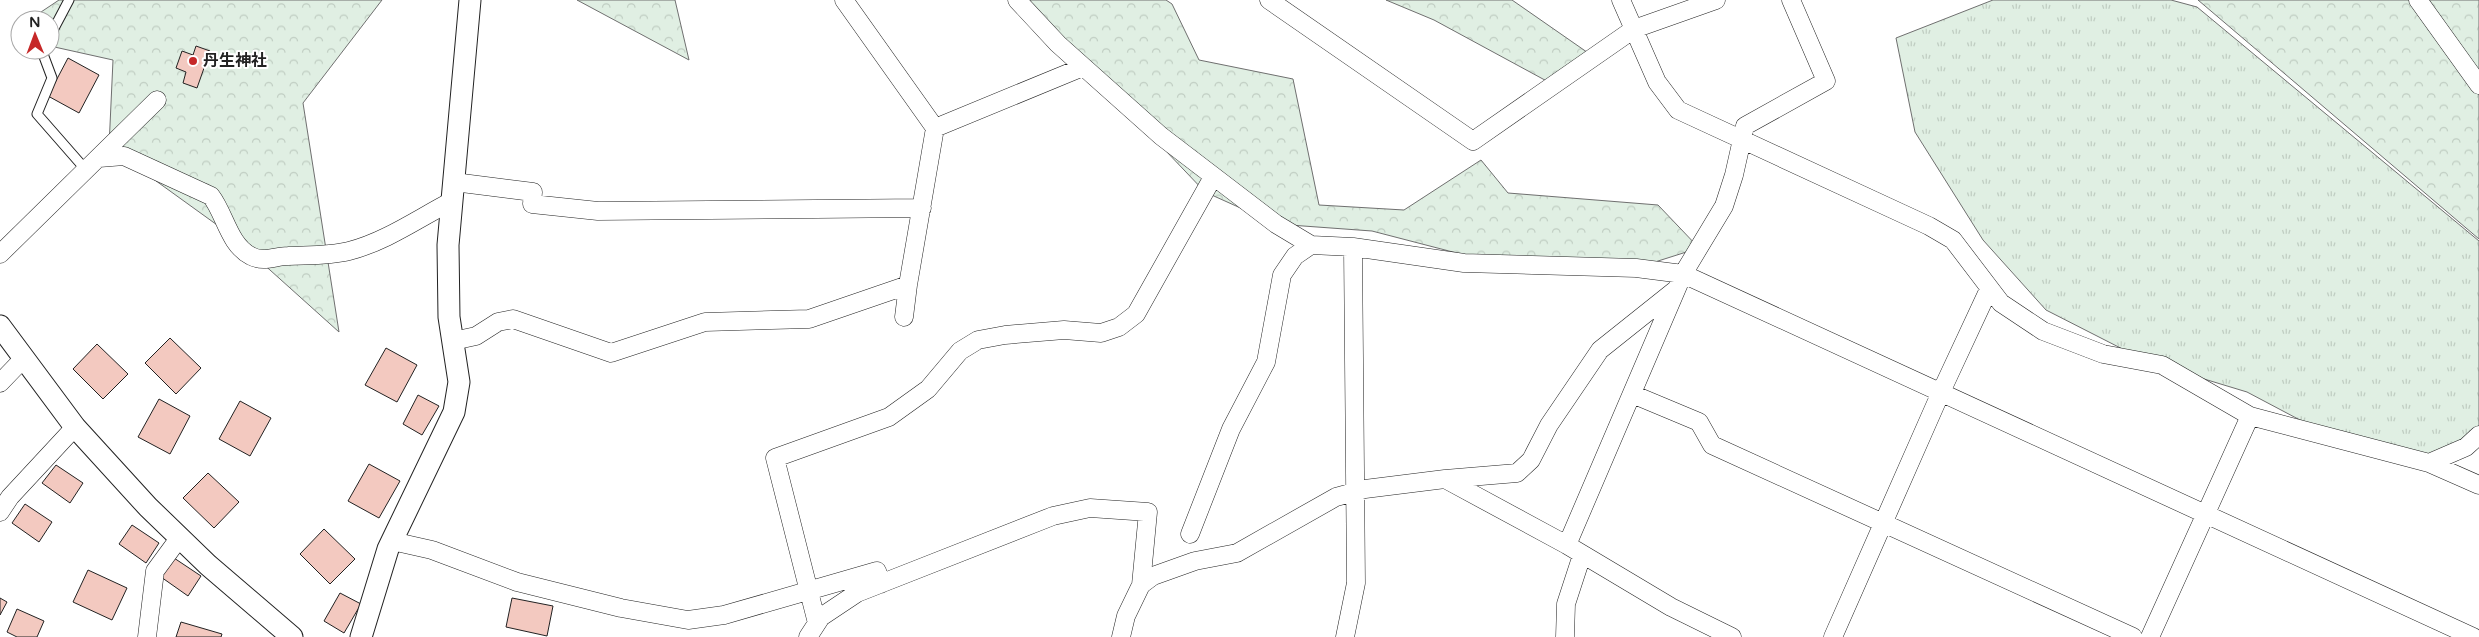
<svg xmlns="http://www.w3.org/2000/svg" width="2479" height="637" font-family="'Varela Round','Noto Sans JP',sans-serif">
<defs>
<pattern id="grass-tufts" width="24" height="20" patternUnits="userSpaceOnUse" patternTransform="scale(1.25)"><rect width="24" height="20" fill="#e0efe3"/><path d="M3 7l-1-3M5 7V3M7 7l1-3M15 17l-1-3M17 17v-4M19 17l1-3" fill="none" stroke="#c0cdc2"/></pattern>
<pattern id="forest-crowns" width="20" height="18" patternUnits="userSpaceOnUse" patternTransform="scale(1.25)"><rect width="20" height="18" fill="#e0efe3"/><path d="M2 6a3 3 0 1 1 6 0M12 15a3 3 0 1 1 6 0" fill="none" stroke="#c0cdc2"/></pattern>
</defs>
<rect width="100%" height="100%" fill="#fff"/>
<!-- grass -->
<path fill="url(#grass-tufts)" stroke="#6f6f6f" d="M 1993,0 L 2171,0 L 2197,7 L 2479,241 L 2479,434 L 2466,447 L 2412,458 L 2334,438 L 2247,392 L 2148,362 L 2046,310 L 1983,240 L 1915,132 L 1896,38 Z"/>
<!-- forest -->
<path fill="url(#forest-crowns)" stroke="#6f6f6f" d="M 59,0 L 382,0 L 303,103 L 339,332 L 231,235 L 109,147 L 113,60 L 50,46 L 50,20 L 29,20 Z
M 577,0 L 675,0 L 689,60 Z
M 1022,0 L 1166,0 L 1172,4 L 1199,60 L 1293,79 L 1319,205 L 1404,210 L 1481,160 L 1508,193 L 1658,205 L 1699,248 L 1636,268 L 1499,264 L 1372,231 L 1276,224 L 1205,192 Z
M 1386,0 L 1512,0 L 1594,57 L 1554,85 L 1434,20 Z
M 2198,0 L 2479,0 L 2479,239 Z"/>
<!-- building -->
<path fill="#f3c9c0" stroke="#222" d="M 196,46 L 210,51 L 197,88 L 183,83 L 186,72 L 176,68 L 182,51 L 193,55 Z
M 68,58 L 99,75 L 79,113 L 48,96 Z
M 170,338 L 201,368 L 176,394 L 145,363 Z
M 97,344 L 128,374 L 103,399 L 73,369 Z
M 386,348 L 417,365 L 397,402 L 365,385 Z
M 418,395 L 439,406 L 422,435 L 403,424 Z
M 159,399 L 190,416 L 170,454 L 138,437 Z
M 240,401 L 271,418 L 250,456 L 219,439 Z
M 369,464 L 400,481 L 379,518 L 348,501 Z
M 56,465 L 83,483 L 70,503 L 42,483 Z
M 208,473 L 239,502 L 214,528 L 183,498 Z
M 25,504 L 52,522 L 39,542 L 12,523 Z
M 132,525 L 159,543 L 146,563 L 119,544 Z
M 324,529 L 355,559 L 330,584 L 300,554 Z
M 174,558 L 201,576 L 188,596 L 161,577 Z
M 88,570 L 127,588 L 112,620 L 73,602 Z
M 340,593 L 361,604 L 344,633 L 324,621 Z
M 0,598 L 7,602 L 0,615 Z
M 512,598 L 553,606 L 547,636 L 506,627 Z
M 17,609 L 44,621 L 37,637 L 17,637 L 7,632 Z
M 181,622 L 222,634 L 221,637 L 176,637 Z"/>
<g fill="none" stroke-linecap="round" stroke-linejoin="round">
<!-- service casing -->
<g stroke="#222" stroke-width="11">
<path id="service" d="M 50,36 L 69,0
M 44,50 L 43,54 L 52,78 L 37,114 L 86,170"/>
</g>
<!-- minor casing -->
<g stroke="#222" stroke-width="19">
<path id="minor" d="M 844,0 L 935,128
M 1017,0 L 1058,44 L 1161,136 L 1276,224 L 1311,245 L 1353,247 L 1464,263 L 1636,268 L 1683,274 L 2473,637
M 1269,0 L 1473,141 L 1634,29 L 1716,0
M 1621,0 L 1657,82 L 1678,110 L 1929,226 L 1953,240 L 2001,303 L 2043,331 L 2103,354 L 2162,365 L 2250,416 L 2429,463 L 2479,485
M 2418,0 L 2479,85
M 99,158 L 124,156 L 211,196 C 225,214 229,245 251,256 C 264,263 275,256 288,256 C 308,255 329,256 349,251 C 385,242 419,218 452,201
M 454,182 L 533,192 L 532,204 L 598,211 L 922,208
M 0,254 L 157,100
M 904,317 L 908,285 L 935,128 L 1083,67
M 453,341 L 476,336 L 498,322 L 513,319 L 611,353 L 705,322 L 809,319 L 908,285
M 0,383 L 24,358
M 1632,394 L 1699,422 L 1712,445 L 2133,637
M 2429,463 L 2466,447 L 2479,435
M 1445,479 L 1517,473 L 1531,460 L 1549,425 L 1600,350 L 1674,291
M 0,512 L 10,497 L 75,427
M 1190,534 L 1231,429 L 1266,362 L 1282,275 L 1295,256 L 1311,245
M 392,541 L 432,550 L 517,582 L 621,608 L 688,620 L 724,615 L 877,571 L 881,584
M 1567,545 L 1683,274 L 1724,206 L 1734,175 L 1745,126 L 1826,81 L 1791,0
M 817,623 L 775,458 L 889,417 L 928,389 L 960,351 L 978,340 L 1005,335 L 1064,330 L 1101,333 L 1119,327 L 1136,314 L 1213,177
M 147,637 L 155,571 L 180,537
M 808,637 L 821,617 L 857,593 L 1053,516 L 1090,508 L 1148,512 L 1141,585
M 1121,637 L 1126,616 L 1141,585 L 1153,576 L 1195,561 L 1237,553 L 1336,497 L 1365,489 L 1445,479 L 1567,545 L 1671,607 L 1732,637
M 1345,637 L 1356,583 L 1353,247
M 1565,637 L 1566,604 L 1582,555
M 1833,637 L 1941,392 L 1989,289
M 2150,637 L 2250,416"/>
</g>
<!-- tertiary casing -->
<g stroke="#222" stroke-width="23">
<path id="tertiary" d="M 0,326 L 75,427 L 148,507 L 208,565 L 292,637
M 361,637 L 388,549 L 454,412 L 459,382 L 449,317 L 448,245 L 470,0"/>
</g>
<!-- service -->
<use href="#service" stroke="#fff" stroke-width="9"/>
<!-- minor -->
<use href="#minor" stroke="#fff" stroke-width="18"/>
<!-- tertiary -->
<use href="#tertiary" stroke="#fff" stroke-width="21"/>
</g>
<!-- markers -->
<circle fill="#c62828" stroke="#fff" stroke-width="2" cx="193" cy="61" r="5"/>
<g text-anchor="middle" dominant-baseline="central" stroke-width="4" stroke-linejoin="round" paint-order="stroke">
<!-- poi labels -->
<g font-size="16" font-weight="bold" fill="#222" stroke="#fff" text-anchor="start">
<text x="203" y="61">丹生神社</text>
</g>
</g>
<!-- north arrow -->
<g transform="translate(35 35) rotate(359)"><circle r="24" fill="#ffffff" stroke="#a7a7a7"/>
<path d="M0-4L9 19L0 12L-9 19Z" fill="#c62828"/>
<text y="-8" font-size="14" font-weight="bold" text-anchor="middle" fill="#222222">N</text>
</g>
</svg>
